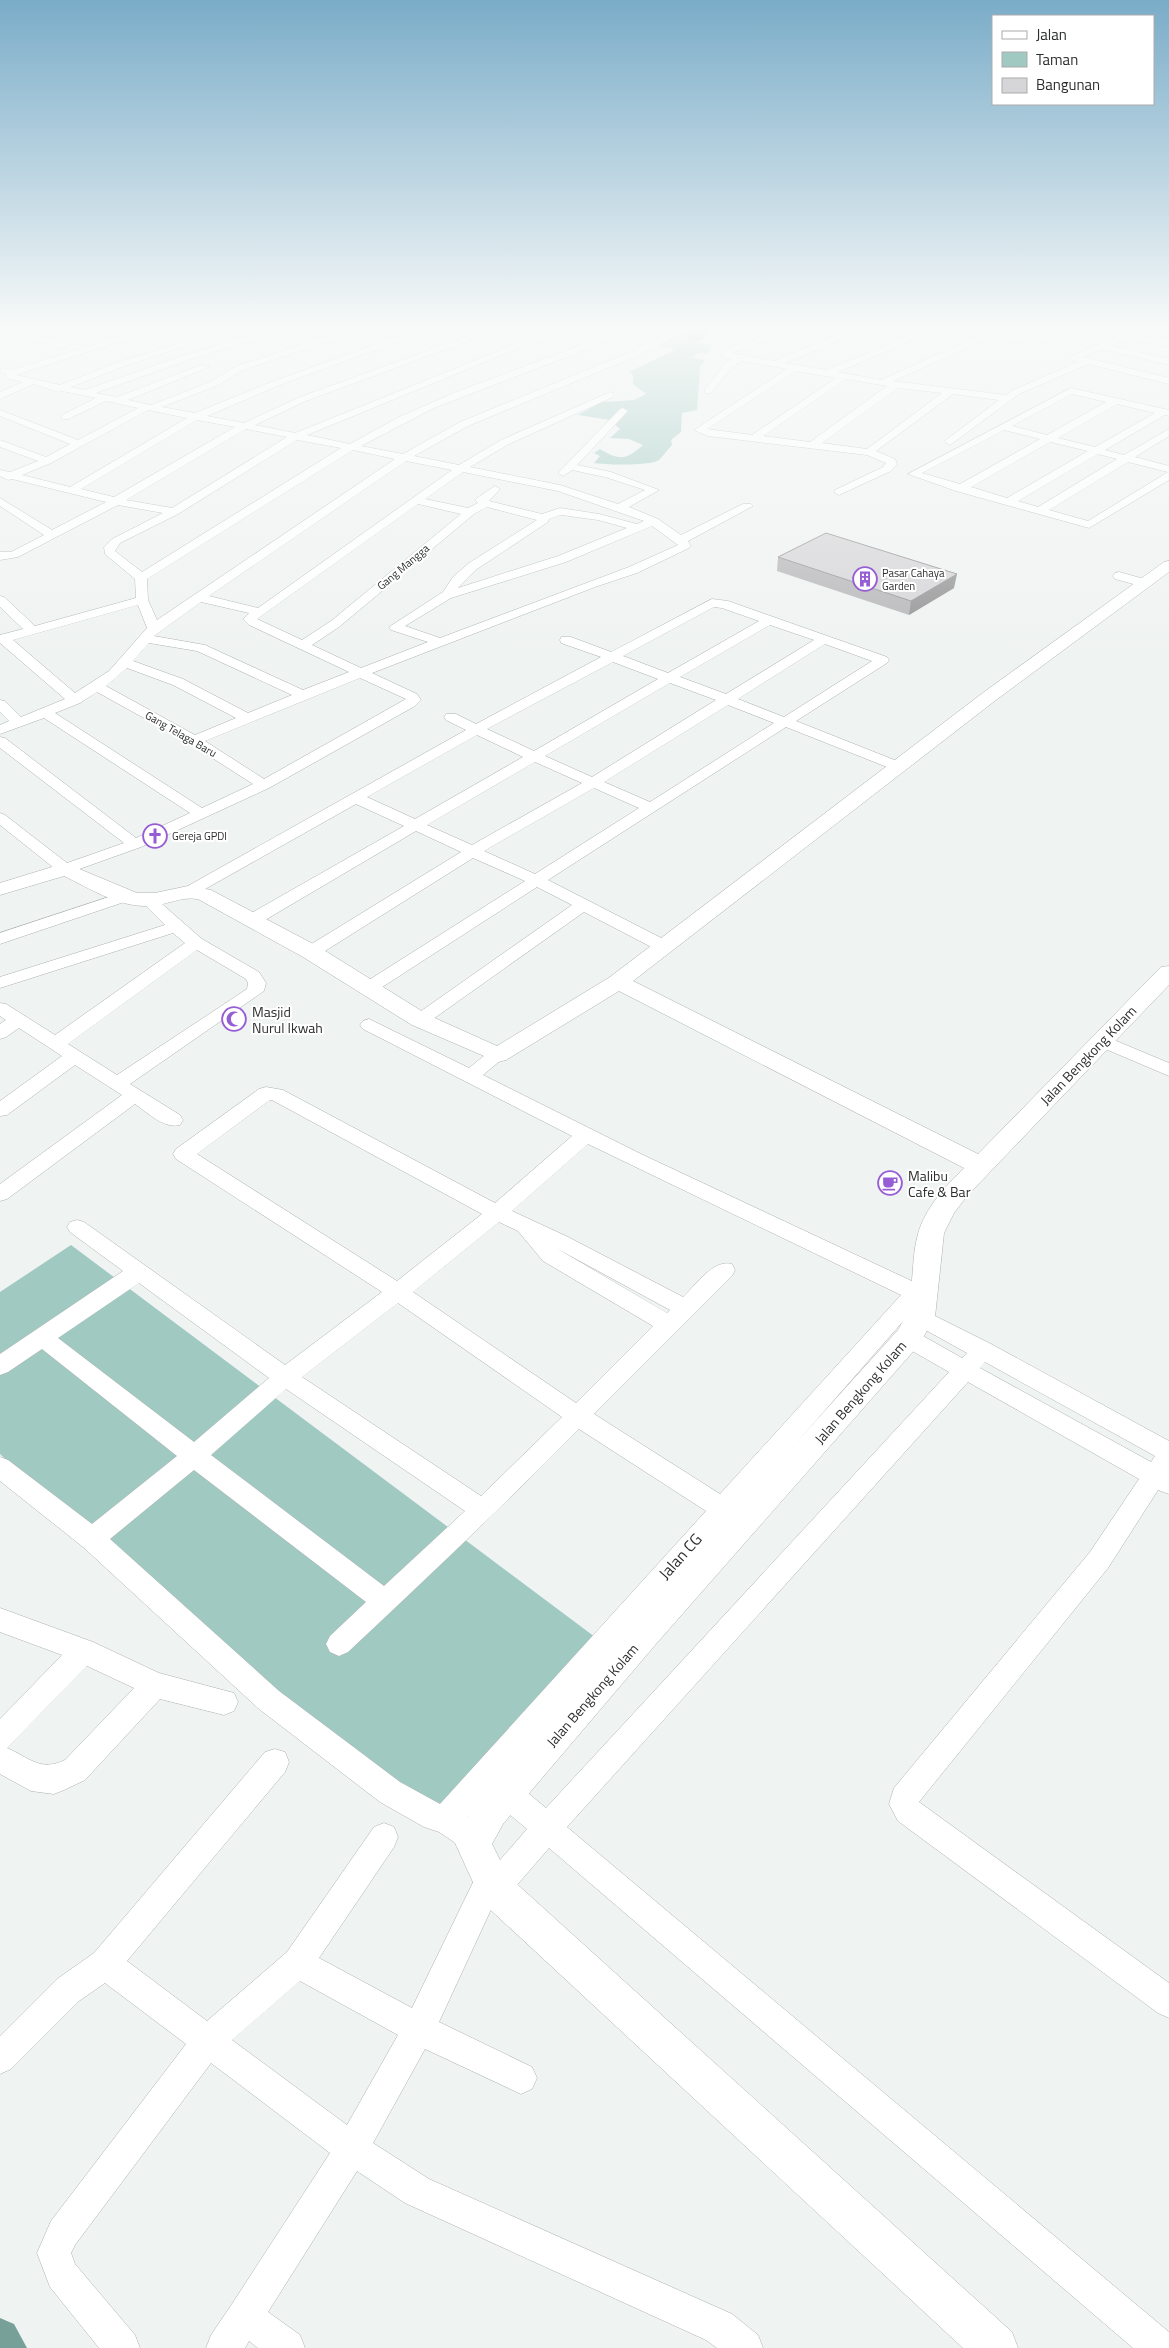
<svg xmlns="http://www.w3.org/2000/svg" width="1169" height="2348" font-family="'Titillium Web',sans-serif">
<rect width="100%" height="100%" fill="#eff3f2"/>
<!-- green -->
<path fill="#a0c9c1" d="M 691,326 L 699,326 L 703,331 L 696,341 L 711,346 L 708,353 L 700,353 L 691,357 L 705,360 L 700,367 L 697,410 L 682,413 L 681,432 L 671,440 L 672,445 C 668,449 663,456 659,460 C 650,466 606,465 594,463 L 600,456 L 594,453 L 600,449 C 620,461 626,460 643,445 L 629,439 L 610,438 L 620,429 L 610,420 L 578,415 L 602,402 L 634,400 L 646,394 L 633,384 L 633,375 L 629,372 L 675,350 L 658,346 Z
M 71,1245 L 607,1646 L 441,1831 L 199,1648 L 0,1454 L 0,1292 Z"/>
<g fill="none" stroke-linecap="round" stroke-linejoin="round">
<!-- canal -->
<path fill="#76a098" fill-rule="evenodd" d="M 0,2318 L 14,2324 L 27,2348 L 0,2348 Z"/>
<!-- river -->
<path fill="#76a098" fill-rule="evenodd" d="M 696,326 L 713,326 C 707,336 702,344 690,341 L 687,337 Z"/>
<!-- minor casing -->
<g stroke="#adb1b0" stroke-width="1">
<path id="minor" d="M 0,326 L 67,343 L 68,345 L 64,348 L 0,331 Z
M 67,326 L 82,326 L 105,334 L 101,337 Z
M 153,326 L 167,326 L 16,375 L 60,385 L 116,363 L 190,340 L 197,342 L 122,367 L 71,387 L 85,390 L 182,356 L 283,326 L 298,326 L 188,360 L 96,393 L 117,397 L 201,365 L 209,367 L 128,400 L 151,405 L 210,382 L 237,366 L 360,326 L 374,326 L 243,370 L 216,386 L 162,407 L 195,413 L 274,381 L 427,326 L 440,326 L 280,385 L 207,416 L 244,423 L 300,397 L 496,326 L 509,326 L 306,401 L 255,425 L 295,433 L 546,332 L 518,326 L 556,328 L 573,326 L 307,435 L 350,444 L 399,417 L 456,392 L 571,349 L 622,326 L 634,326 L 577,353 L 434,408 L 361,446 L 403,454 L 460,422 L 633,351 L 681,326 L 692,326 L 639,355 L 468,426 L 414,456 L 459,465 L 501,440 L 610,392 L 613,393 L 613,397 L 509,444 L 470,467 L 560,485 L 618,504 L 645,490 L 605,477 L 572,470 L 563,476 L 558,473 L 620,409 L 623,408 L 628,411 L 626,413 L 577,465 L 611,472 L 659,490 L 629,507 L 658,519 L 681,535 L 743,504 L 751,504 L 753,506 L 688,541 L 691,546 L 689,548 L 637,573 L 595,587 L 372,673 L 417,694 L 421,700 L 415,706 L 269,788 L 141,847 L 71,872 L 59,872 L 0,825 L 0,813 L 5,815 L 67,863 L 124,843 L 0,748 L 0,737 L 5,738 L 136,838 L 190,813 L 44,718 L 0,734 L 0,725 L 9,721 L 0,712 L 0,700 L 5,701 L 21,717 L 65,699 L 0,643 L 0,635 L 23,629 L 0,607 L 0,596 L 4,597 L 35,626 L 136,598 L 135,579 L 105,554 L 104,547 L 112,539 L 163,513 L 118,505 L 18,557 L 0,560 L 0,552 L 11,552 L 44,535 L 0,506 L 0,498 L 52,530 L 106,502 L 12,479 L 8,480 L 0,476 L 0,470 L 10,472 L 38,461 L 0,447 L 0,440 L 46,457 L 70,444 L 0,416 L 0,410 L 78,440 L 138,408 L 106,401 L 68,419 L 62,419 L 62,415 L 96,398 L 62,391 L 58,392 L 34,384 L 0,399 L 0,392 L 23,382 L 6,378 L 6,374 L 1,373 L 0,370 L 4,368 L 12,370 ZM 148,410 L 187,418 L 70,487 L 22,475 L 51,463 ZM 197,420 L 235,427 L 114,497 L 81,489 ZM 246,429 L 287,437 L 172,508 L 126,500 ZM 297,440 L 341,448 L 142,572 L 115,551 L 120,543 L 178,514 ZM 353,450 L 395,459 L 157,620 L 148,600 L 147,579 ZM 406,461 L 452,470 L 258,608 L 209,596 ZM 463,472 L 558,491 L 644,521 L 637,524 L 599,514 L 560,508 L 542,514 L 489,501 L 500,489 L 495,486 L 477,498 L 475,500 L 478,503 L 468,508 L 425,499 ZM 418,504 L 461,514 L 331,621 L 302,640 L 257,619 ZM 487,507 L 537,520 L 469,563 L 453,577 L 443,592 L 389,627 L 391,630 L 428,642 L 361,668 L 312,645 L 339,627 L 474,514 ZM 561,515 L 598,520 L 627,528 L 558,556 L 458,588 L 477,569 L 548,522 L 549,519 ZM 652,526 L 678,545 L 629,567 L 440,638 L 405,626 L 451,598 L 566,562 ZM 201,602 L 249,613 L 243,619 L 249,625 L 349,672 L 303,690 L 205,645 L 154,636 ZM 138,605 L 147,628 L 109,671 L 75,693 L 13,640 ZM 149,643 L 197,651 L 292,695 L 248,713 L 183,679 L 133,661 ZM 127,668 L 173,685 L 236,718 L 195,735 L 106,686 ZM 360,678 L 406,699 L 264,779 L 205,741 ZM 97,692 L 189,743 L 253,784 L 202,808 L 55,713 L 80,703 Z
M 721,326 L 734,326 L 712,336 L 705,334 Z
M 789,326 L 802,326 L 732,353 L 774,361 L 860,326 L 873,326 L 785,363 L 826,370 L 933,326 L 945,326 L 838,372 L 881,380 L 985,333 L 960,326 L 977,326 L 992,330 L 1000,326 L 1012,326 L 1002,332 L 1033,339 L 1066,326 L 1079,326 L 1034,345 L 994,336 L 893,381 L 1006,395 L 1013,390 L 1078,362 L 1072,360 L 1072,356 L 1141,326 L 1153,326 L 1137,334 L 1169,341 L 1169,347 L 1129,338 L 1110,346 L 1169,359 L 1169,365 L 1102,349 L 1084,357 L 1169,378 L 1169,384 L 1088,364 L 1019,394 L 950,445 L 945,442 L 946,440 L 999,400 L 953,394 L 876,451 L 895,459 L 897,464 L 891,471 L 839,495 L 834,492 L 835,490 L 883,467 L 886,463 L 867,455 L 708,436 L 694,430 L 787,369 L 742,361 L 732,367 L 711,393 L 705,393 L 705,389 L 726,363 L 732,359 L 722,357 L 722,353 L 726,349 ZM 796,371 L 836,378 L 752,435 L 707,429 ZM 846,379 L 887,386 L 810,442 L 763,436 ZM 898,388 L 942,393 L 867,449 L 822,443 Z
M 1071,388 L 1169,410 L 1169,416 L 1165,415 L 1105,450 L 1124,455 L 1169,429 L 1169,436 L 1135,457 L 1169,466 L 1169,480 L 1089,528 L 956,491 L 908,474 ZM 1072,394 L 1106,402 L 1047,435 L 1012,426 ZM 1117,404 L 1155,413 L 1095,447 L 1058,438 ZM 1004,430 L 1040,439 L 960,484 L 922,473 ZM 1050,442 L 1088,451 L 1007,498 L 971,487 ZM 1098,454 L 1117,459 L 1038,507 L 1018,501 ZM 1128,462 L 1168,472 L 1088,521 L 1049,510 Z
M 1119,572 L 1148,580 L 1150,583 L 1144,587 L 1115,579 L 1113,576 L 1115,573 Z
M 712,599 L 728,601 L 887,657 L 889,660 L 887,663 L 796,721 L 902,763 L 904,766 L 897,770 L 892,769 L 786,727 L 548,880 L 671,943 L 673,947 L 671,951 L 659,951 L 584,912 L 426,1024 L 414,1024 L 411,1020 L 414,1016 L 572,905 L 537,887 L 373,993 L 361,993 L 358,989 L 361,985 L 525,881 L 473,858 L 317,956 L 305,956 L 302,952 L 305,948 L 461,852 L 416,831 L 260,923 L 248,923 L 246,919 L 248,915 L 404,826 L 356,804 L 198,893 L 186,893 L 184,890 L 186,887 L 466,730 L 446,720 L 444,717 L 446,714 L 456,714 L 476,724 L 601,657 L 561,643 L 560,640 L 561,637 L 571,637 L 611,652 ZM 714,607 L 722,608 L 759,621 L 668,673 L 623,656 ZM 770,625 L 814,640 L 726,694 L 680,677 ZM 825,644 L 872,661 L 784,717 L 738,699 ZM 613,662 L 658,679 L 534,751 L 487,729 ZM 670,683 L 716,700 L 592,777 L 545,756 ZM 728,705 L 774,723 L 650,802 L 604,782 ZM 477,735 L 523,757 L 415,819 L 367,797 ZM 535,762 L 582,783 L 472,845 L 427,825 ZM 594,788 L 639,808 L 535,874 L 484,851 Z
M 127,891 L 133,893 L 135,896 L 133,899 L 0,944 L 0,933 Z
M 148,895 L 154,897 L 202,939 L 259,972 L 266,983 L 264,991 L 130,1084 L 180,1115 L 183,1120 L 180,1125 C 164,1129 148,1113 135,1104 L 7,1199 L 0,1201 L 0,1184 L 122,1095 L 75,1065 L 7,1115 L 0,1116 L 0,1101 L 62,1056 L 19,1028 L 6,1037 L 0,1039 L 0,1024 L 6,1020 L 0,1016 L 0,1003 L 6,1004 L 55,1035 L 185,943 L 173,933 L 0,988 L 0,977 L 165,925 L 140,900 L 142,897 ZM 197,950 L 246,979 L 248,983 L 247,989 L 117,1075 L 68,1044 Z
M 369,1019 L 469,1068 C 480,1060 490,1047 505,1051 L 507,1055 L 483,1075 L 641,1154 L 933,1291 L 936,1297 L 933,1303 L 925,1305 L 919,1303 L 740,1507 L 754,1516 L 757,1523 L 754,1530 L 745,1534 L 725,1523 L 467,1817 C 478,1824 484,1833 488,1845 L 484,1855 L 474,1859 L 464,1855 L 454,1842 L 439,1832 L 424,1827 L 380,1802 L 259,1709 L 83,1547 L 0,1481 L 0,1457 L 8,1460 L 92,1524 L 177,1456 L 42,1349 L 8,1372 L 0,1375 L 0,1354 L 123,1271 L 70,1232 L 67,1227 L 70,1222 L 77,1220 L 84,1222 L 285,1365 L 382,1292 L 176,1159 L 173,1154 L 176,1149 L 259,1089 L 266,1087 L 283,1090 L 495,1203 L 572,1136 L 363,1029 L 360,1025 L 363,1021 ZM 270,1100 L 272,1100 L 482,1214 L 397,1281 L 197,1154 ZM 588,1144 L 901,1295 L 720,1494 L 594,1414 L 732,1276 L 735,1270 L 732,1264 C 713,1259 696,1285 683,1297 L 568,1237 L 512,1211 ZM 499,1222 L 518,1231 L 543,1261 L 653,1326 L 576,1403 L 413,1292 ZM 556,1248 L 670,1310 L 667,1313 ZM 139,1283 L 269,1378 L 194,1442 L 58,1338 ZM 398,1303 L 562,1417 L 481,1496 L 302,1377 ZM 286,1389 L 465,1511 L 384,1586 L 211,1455 ZM 579,1429 L 706,1511 L 440,1804 L 400,1782 L 279,1691 L 110,1539 L 194,1470 L 366,1602 L 330,1636 L 326,1644 L 330,1652 L 339,1656 L 348,1652 C 426,1579 504,1505 579,1429 Z
M 1102,1035 L 1169,1063 L 1169,1076 L 1096,1045 L 1093,1041 L 1096,1037 Z
M 921,1309 L 991,1344 L 1169,1441 L 1169,1494 L 1158,1490 L 1108,1568 L 919,1802 L 1169,1983 L 1169,2018 L 1158,2013 L 898,1821 L 889,1804 L 894,1788 L 1090,1552 L 1139,1479 L 968,1382 L 567,1827 L 1169,2332 L 1169,2348 L 1133,2348 L 549,1848 L 505,1899 L 494,1903 L 439,2022 L 532,2067 L 537,2078 L 532,2089 L 521,2094 L 425,2049 L 373,2143 L 429,2179 L 732,2314 L 758,2335 L 763,2348 L 717,2348 L 706,2340 L 405,2203 L 357,2171 L 268,2312 L 300,2335 L 305,2348 L 258,2348 L 249,2341 L 245,2348 L 206,2348 L 211,2335 L 232,2304 L 330,2153 L 211,2063 L 75,2245 L 71,2253 L 75,2264 L 135,2335 L 140,2348 L 99,2348 L 50,2287 L 37,2253 L 51,2221 L 186,2044 L 105,1983 L 79,2001 L 11,2069 L 0,2074 L 0,2036 L 57,1979 L 94,1953 L 265,1752 L 275,1749 L 285,1752 L 289,1762 L 285,1772 L 127,1961 L 207,2021 L 287,1952 L 374,1827 L 384,1823 L 394,1827 L 398,1837 L 394,1847 L 319,1958 L 412,2008 L 479,1870 L 489,1865 L 494,1867 L 527,1829 L 497,1804 L 493,1794 L 497,1784 L 507,1780 L 517,1784 L 546,1808 L 949,1372 L 900,1344 L 897,1338 L 900,1332 L 908,1329 L 916,1332 L 962,1358 L 967,1353 L 913,1323 L 910,1317 L 913,1311 ZM 985,1362 L 1155,1456 L 1151,1462 L 980,1368 ZM 300,1981 L 398,2035 L 347,2125 L 232,2040 Z
M 0,1608 L 93,1642 L 159,1673 L 234,1693 L 238,1702 L 234,1711 L 224,1715 L 160,1699 L 85,1780 L 64,1790 L 54,1794 L 31,1791 L 0,1774 L 0,1719 L 62,1655 L 0,1632 ZM 87,1666 L 134,1688 L 65,1760 C 40,1772 30,1758 7,1748 Z"/>
</g>
<!-- tertiary casing -->
<g stroke="#adb1b0" stroke-width="1">
<path id="tertiary" d="M 1169,561 L 1169,572 L 996,700 L 633,981 L 978,1154 L 1161,967 L 1169,966 L 1169,985 L 967,1196 L 954,1213 L 944,1233 L 935,1317 L 918,1346 L 656,1644 L 503,1824 L 492,1844 L 508,1876 L 1012,2332 L 1018,2348 L 963,2348 L 482,1902 L 456,1845 L 467,1817 L 478,1799 L 632,1624 L 898,1330 C 917,1301 909,1266 918,1234 C 925,1208 946,1186 964,1168 L 619,991 L 506,1060 L 498,1062 L 412,1025 L 303,957 L 198,899 C 180,896 165,906 148,906 C 118,907 89,888 64,876 L 0,895 L 0,883 L 65,863 L 137,893 L 155,893 L 188,886 L 211,890 L 319,947 L 428,1015 L 497,1046 L 610,977 L 984,692 L 1164,562 Z"/>
</g>
<!-- minor -->
<use href="#minor" fill="#fff" fill-rule="evenodd"/>
<!-- tertiary -->
<use href="#tertiary" fill="#fff" fill-rule="evenodd"/>
</g>
<!-- wall -->
<path fill="#b8b7ba" d="M 778,557 L 954,588 L 909,615 L 777,571 Z"/>
<!-- shaded-wall -->
<path fill="#969597" d="M 957,574 L 954,588 L 909,615 L 911,601 Z"/>
<!-- building -->
<path fill="#d6d5d8" stroke="#969597" d="M 826,533 L 957,574 L 911,601 L 778,557 Z"/>
<!-- sky -->
<linearGradient id="sky" x2="0" y2="1"><stop stop-color="#7aacc8"/><stop offset="0.5" stop-color="#f8faf9"/><stop offset="1" stop-color="#f8faf9" stop-opacity="0"/></linearGradient>
<rect width="1169" height="655" fill="url(#sky)"/>
<!-- icons -->
<defs>
<g id="building-ring" transform="scale(1.25)"><circle r="9.5" fill="#fff" stroke="#965dd5" stroke-width="1.5"/><path d="M-4-6H4V6H1V3H-1V6H-4ZM-2.5-4.3h1.7v1.8h-1.7ZM.8-4.3h1.7v1.8H.8ZM-2.5-1h1.7V.8h-1.7ZM.8-1h1.7V.8H.8Z" fill="#965dd5"/></g>
<g id="church-ring" transform="scale(1.25)"><circle r="9.5" fill="#fff" stroke="#965dd5" stroke-width="1.5"/><path d="M-1.2-6h2.4v3.5h3.3v2.4h-3.3V6h-2.4V-.1h-3.3v-2.4h3.3Z" fill="#965dd5"/></g>
<g id="mosque-ring" transform="scale(1.25)"><circle r="9.5" fill="#fff" stroke="#965dd5" stroke-width="1.5"/><path d="M3.5-4.9A6 6 0 1 0 3.5 4.9A5 5 0 1 1 3.5-4.9Z" fill="#965dd5"/></g>
<g id="cafe-ring" transform="scale(1.25)"><circle r="9.5" fill="#fff" stroke="#965dd5" stroke-width="1.5"/><path d="M-5.5-4.5H6V0H3Q3 3.5 0 3.5H-2.5Q-5.5 3.5-5.5 0ZM3-3.2v2h1.7v-2ZM-6 4.5H4V6H-6Z" fill="#965dd5"/></g>
</defs>
<g fill-rule="evenodd">
<use href="#building-ring" x="865" y="579"/>
<use href="#church-ring" x="155" y="836"/>
<use href="#mosque-ring" x="234" y="1019"/>
<use href="#cafe-ring" x="890" y="1183"/>
</g>
<g text-anchor="middle" dominant-baseline="central" stroke-width="4" stroke-linejoin="round" paint-order="stroke">
<!-- far-street labels -->
<g font-size="11" fill="#2c2e2d" stroke="#fff">
<text transform="translate(403 567) rotate(-40)">Gang Mangga</text>
<text transform="translate(181 734) rotate(30)">Gang Telaga Baru</text>
</g>
<!-- far-poi labels -->
<g font-size="11" fill="#2c2e2d" stroke="#fff" text-anchor="start">
<text x="882" y="573">Pasar Cahaya<tspan x="882" dy="13">Garden</tspan></text>
<text x="172" y="836">Gereja GPDI</text>
</g>
<!-- poi labels -->
<g font-size="14" fill="#2c2e2d" stroke="#fff" text-anchor="start">
<text x="252" y="1011">Masjid<tspan x="252" dy="16">Nurul Ikwah</tspan></text>
<text x="908" y="1175">Malibu<tspan x="908" dy="16">Cafe &amp; Bar</tspan></text>
</g>
<!-- street labels -->
<g font-size="14" fill="#2c2e2d" stroke="#fff">
<text transform="translate(1088 1055) rotate(-46)">Jalan Bengkong Kolam</text>
<text transform="translate(860 1392) rotate(-49)">Jalan Bengkong Kolam</text>
<text transform="translate(592 1695) rotate(-49)">Jalan Bengkong Kolam</text>
</g>
<!-- near-street labels -->
<g font-size="16" fill="#2c2e2d" stroke="#fff">
<text transform="translate(680 1556) rotate(-48)">Jalan CG</text>
</g>
</g>
<!-- legend -->
<rect x="992" y="15" width="162" height="90" fill="#ffffff" stroke="#ababab"/>
<rect x="1002" y="31" width="25" height="8" fill="#ffffff" stroke="#ababab"/>
<text x="1036" y="40" font-size="15" fill="#2c2e2d">Jalan</text>
<rect x="1002" y="52" width="25" height="15" fill="#a0c9c1" stroke="#ababab"/>
<text x="1036" y="65" font-size="15" fill="#2c2e2d">Taman</text>
<rect x="1002" y="78" width="25" height="15" fill="#d6d5d8" stroke="#ababab"/>
<text x="1036" y="90" font-size="15" fill="#2c2e2d">Bangunan</text>
</svg>
